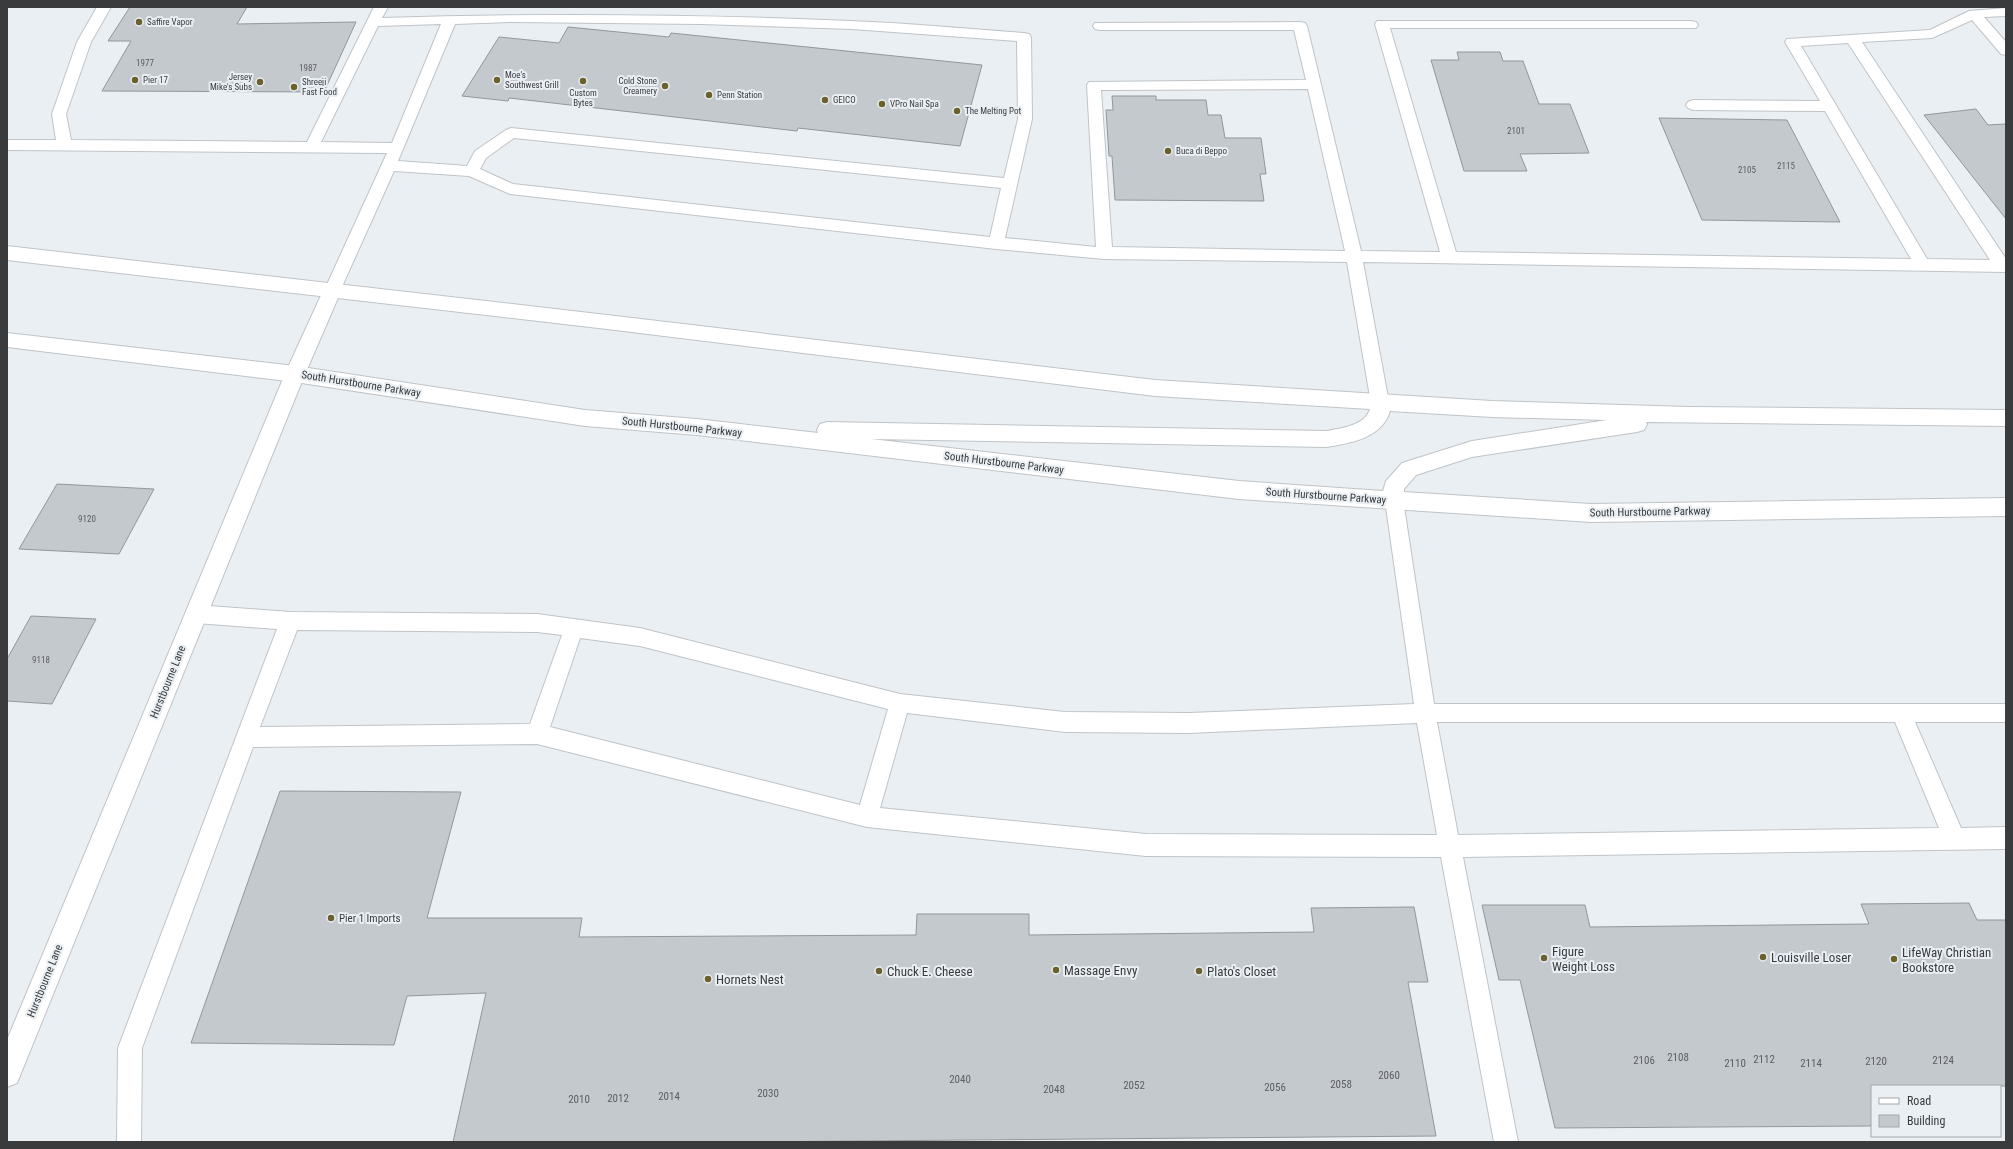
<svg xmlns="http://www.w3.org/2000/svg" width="2013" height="1149" font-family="'Roboto Condensed',sans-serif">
<rect width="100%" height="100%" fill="#eaeff3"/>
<!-- building -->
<path fill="#c4c9cd" stroke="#92979b" d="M 130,7 L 247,7 L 237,24 L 356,22 L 324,92 L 102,91 L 131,41 L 108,41 Z
M 568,27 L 669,37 L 671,33 L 982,65 L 960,146 L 798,128 L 797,131 L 509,98 L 508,101 L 462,96 L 499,37 L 559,43 Z
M 1457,52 L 1500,52 L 1503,61 L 1523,61 L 1539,104 L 1570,104 L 1589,153 L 1520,154 L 1527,171 L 1464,171 L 1431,60 L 1459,60 Z
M 1112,96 L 1156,96 L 1156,100 L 1206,100 L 1208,115 L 1221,115 L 1225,138 L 1261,138 L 1266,174 L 1260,174 L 1264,201 L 1115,200 L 1112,156 L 1109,156 L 1106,110 L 1113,110 Z
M 1976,109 L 1988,125 L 2006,124 L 2006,219 L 1924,115 Z
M 1659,118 L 1787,120 L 1840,222 L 1702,220 Z
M 57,484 L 154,489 L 119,554 L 19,549 Z
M 31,616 L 96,619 L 52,704 L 7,701 L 7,659 Z
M 280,791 L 461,792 L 427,918 L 582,918 L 579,937 L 916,935 L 917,914 L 1029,914 L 1029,935 L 1314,932 L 1311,908 L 1414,907 L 1428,982 L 1408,982 L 1436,1136 L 738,1142 L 453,1142 L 486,993 L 407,996 L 394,1045 L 191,1043 Z
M 1969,903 L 1977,920 L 2006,920 L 2006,1086 L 1872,1086 L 1872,1126 L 1555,1128 L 1520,980 L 1499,980 L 1482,905 L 1585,905 L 1590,927 L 1869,924 L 1861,904 Z"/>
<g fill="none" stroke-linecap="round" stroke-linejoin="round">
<!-- lane casing -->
<g stroke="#bfc4c8" stroke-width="2">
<path id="lane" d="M 97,7 L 111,7 L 91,42 L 66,114 L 71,140 L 307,142 L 374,7 L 388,7 L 382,18 C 538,13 694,14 850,21 C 908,23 966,29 1024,33 L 1029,34 L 1031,37 L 1032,119 L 1005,238 L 1096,247 L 1087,85 L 1089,82 L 1306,80 L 1294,30 L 1100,30 L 1095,29 L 1093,26 L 1095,23 L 1300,22 L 1305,23 L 1307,26 L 1361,251 L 1440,252 L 1375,24 L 1377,21 L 1691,21 L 1696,22 L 1698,25 L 1696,28 L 1390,28 L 1456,252 L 1911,259 L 1825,111 L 1693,110 L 1688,108 L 1686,105 L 1688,102 L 1693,100 L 1820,101 L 1785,42 L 1787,39 L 1930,30 L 1969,11 L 2006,8 L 2006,16 L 1984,17 L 2006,42 L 2006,55 L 2001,54 L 1972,20 L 1932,38 L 1862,42 L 2006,259 L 2006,272 L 1363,262 L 1389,403 L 1386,408 L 1380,410 L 1374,408 L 1371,403 L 1347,262 L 1104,259 L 996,249 L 510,194 L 469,176 L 394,171 L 340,291 L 338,295 L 332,297 L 326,295 L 324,291 L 387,153 L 7,150 L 7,140 L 56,140 L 52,114 L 77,42 ZM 511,22 L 701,24 L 852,29 L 1017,41 L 1018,119 L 1004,178 L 511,128 L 506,130 L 475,151 L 467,166 L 398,161 L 455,24 ZM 441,24 L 392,143 L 321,142 L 378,26 ZM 1848,43 L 1990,260 L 1927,259 L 1801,46 ZM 1308,89 L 1345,251 L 1112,247 L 1101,90 ZM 514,138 L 1001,188 L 990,237 L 513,184 L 480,169 L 486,158 Z
M 1394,492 L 1400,495 L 1403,500 L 1434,704 L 2006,704 L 2006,722 L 1915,722 L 1961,828 L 2006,827 L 2006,849 L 1463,857 L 1518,1142 L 1494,1142 L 1441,857 L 1146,856 L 867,827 L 537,744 L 253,747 L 142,1048 L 141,1142 L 117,1142 L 118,1048 L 277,629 L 196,623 L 189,620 L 186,614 L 189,608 L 196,605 L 290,612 L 537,614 L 640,628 L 900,694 L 1065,712 L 1189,713 L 1414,704 L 1385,500 L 1388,495 ZM 297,630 L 537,632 L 562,635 L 530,724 L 260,727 ZM 580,638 L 640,646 L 888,709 L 860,805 L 550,727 ZM 907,713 L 1065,732 L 1189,733 L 1417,723 L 1437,835 L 1146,834 L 880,808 ZM 1437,722 L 1895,722 L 1939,828 L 1458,835 Z"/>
</g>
<!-- street casing -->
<g stroke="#bfc4c8" stroke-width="2">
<path id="street" d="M 332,284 L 339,286 L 341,291 L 305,374 L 17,1083 L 7,1087 L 7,1040 L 285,374 L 323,291 L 325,286 Z"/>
</g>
<!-- primary casing -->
<g stroke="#bfc4c8" stroke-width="2">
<path id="primary" d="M 7,246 L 607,315 L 1155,380 L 1492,401 L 1689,407 L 2006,410 L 2006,426 L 1646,422 L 1647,424 L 1644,430 L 1637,432 L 1472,457 L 1416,475 L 1404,489 L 1404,492 L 1591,504 L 2006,498 L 2006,516 L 1591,522 L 1239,499 L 697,435 L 585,426 L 295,382 L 7,347 L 7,333 L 295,366 L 585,410 L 697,419 L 818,433 L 817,430 L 820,424 L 827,422 L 1327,431 C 1341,428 1365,426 1370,409 L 1155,396 L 607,329 L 7,260 ZM 1390,411 L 1492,417 L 1607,420 L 1472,441 L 1402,463 L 1386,481 L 1383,491 L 1239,481 L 871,439 L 1327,447 C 1351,443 1382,438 1390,411 Z"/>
</g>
<!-- lane -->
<use href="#lane" fill="#fff" fill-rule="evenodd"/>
<!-- street -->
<use href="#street" fill="#fff" fill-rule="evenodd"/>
<!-- primary -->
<use href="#primary" fill="#fff" fill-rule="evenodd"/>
</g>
<!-- markers -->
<g fill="#6c602d" stroke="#eaeff3" stroke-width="1.5">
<circle cx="139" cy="22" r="4"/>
<circle cx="135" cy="80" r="4"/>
<circle cx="497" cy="80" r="4"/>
<circle cx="583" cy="81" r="4"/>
<circle cx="260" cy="82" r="4"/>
<circle cx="665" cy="86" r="4"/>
<circle cx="294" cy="87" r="4"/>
<circle cx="709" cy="95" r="4"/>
<circle cx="825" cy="100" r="4"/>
<circle cx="882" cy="104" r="4"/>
<circle cx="957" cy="111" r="4"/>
<circle cx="1168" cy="151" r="4"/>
<circle cx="331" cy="918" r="4"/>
<circle cx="1763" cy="957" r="4"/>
<circle cx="1544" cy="958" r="4"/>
<circle cx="1894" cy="959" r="4"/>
<circle cx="1056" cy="970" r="4"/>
<circle cx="879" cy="971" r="4"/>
<circle cx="1199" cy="971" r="4"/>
<circle cx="708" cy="979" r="4"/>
</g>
<g text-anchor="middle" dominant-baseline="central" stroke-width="4" stroke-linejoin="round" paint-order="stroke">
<!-- far-poi labels -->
<g font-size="9" fill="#393b3d" stroke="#eaeff3" text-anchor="start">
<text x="147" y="22">Saffire Vapor</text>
<text x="505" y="75">Moe's<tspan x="505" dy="10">Southwest Grill</tspan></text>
<text x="252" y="77" text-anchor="end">Jersey<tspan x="252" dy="10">Mike's Subs</tspan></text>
<text x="143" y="80">Pier 17</text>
<text x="657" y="81" text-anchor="end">Cold Stone<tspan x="657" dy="10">Creamery</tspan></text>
<text x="302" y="82">Shreeji<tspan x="302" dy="10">Fast Food</tspan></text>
<text x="583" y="93" text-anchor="middle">Custom<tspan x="583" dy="10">Bytes</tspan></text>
<text x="717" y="95">Penn Station</text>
<text x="833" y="100">GEICO</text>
<text x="890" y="104">VPro Nail Spa</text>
<text x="965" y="111">The Melting Pot</text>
<text x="1176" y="151">Buca di Beppo</text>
</g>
<!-- number labels -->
<g font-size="9" fill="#5c5e61">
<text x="145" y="63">1977</text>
<text x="308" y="68">1987</text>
<text x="1516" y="131">2101</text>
<text x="1786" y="166">2115</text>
<text x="1747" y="170">2105</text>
<text x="87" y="519">9120</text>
<text x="41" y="660">9118</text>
</g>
<!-- street labels -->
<g font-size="11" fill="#393b3d" stroke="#eaeff3">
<text transform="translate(361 384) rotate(9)">South Hurstbourne Parkway</text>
<text transform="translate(682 427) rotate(6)">South Hurstbourne Parkway</text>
<text transform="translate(1004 463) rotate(7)">South Hurstbourne Parkway</text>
<text transform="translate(1326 496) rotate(4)">South Hurstbourne Parkway</text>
<text transform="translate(1650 512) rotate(-1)">South Hurstbourne Parkway</text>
<text transform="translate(168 682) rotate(-68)">Hurstbourne Lane</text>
<text transform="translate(45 981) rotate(-68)">Hurstbourne Lane</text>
</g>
<!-- poi labels -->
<g font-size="11" fill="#393b3d" stroke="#eaeff3" text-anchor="start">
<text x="339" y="918">Pier 1 Imports</text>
</g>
<!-- near-number labels -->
<g font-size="11" fill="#5c5e61">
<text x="1678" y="1057">2108</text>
<text x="1764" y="1059">2112</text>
<text x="1644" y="1060">2106</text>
<text x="1943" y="1060">2124</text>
<text x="1876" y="1061">2120</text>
<text x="1735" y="1063">2110</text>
<text x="1811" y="1063">2114</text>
<text x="1389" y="1075">2060</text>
<text x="960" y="1079">2040</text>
<text x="1341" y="1084">2058</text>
<text x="1134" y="1085">2052</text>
<text x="1275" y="1087">2056</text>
<text x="1054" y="1089">2048</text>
<text x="768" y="1093">2030</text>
<text x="669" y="1096">2014</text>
<text x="618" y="1098">2012</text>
<text x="579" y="1099">2010</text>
</g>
<!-- near-poi labels -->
<g font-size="13" fill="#393b3d" stroke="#eaeff3" text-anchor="start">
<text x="1552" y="951">Figure<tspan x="1552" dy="15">Weight Loss</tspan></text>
<text x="1902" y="952">LifeWay Christian<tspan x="1902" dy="15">Bookstore</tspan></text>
<text x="1771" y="957">Louisville Loser</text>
<text x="1064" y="970">Massage Envy</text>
<text x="887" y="971">Chuck E. Cheese</text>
<text x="1207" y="971">Plato's Closet</text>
<text x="716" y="979">Hornets Nest</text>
</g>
</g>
<!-- border -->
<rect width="2013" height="1149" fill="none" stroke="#393b3d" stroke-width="16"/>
<!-- legend -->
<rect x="1871" y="1085" width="130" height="52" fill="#eaeff3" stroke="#a3a7aa"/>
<rect x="1879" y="1098" width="20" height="6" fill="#ffffff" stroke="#a3a7aa"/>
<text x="1907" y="1105" font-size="12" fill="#393b3d">Road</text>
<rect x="1879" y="1115" width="20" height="12" fill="#c4c9cd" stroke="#a3a7aa"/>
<text x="1907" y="1125" font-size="12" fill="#393b3d">Building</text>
</svg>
